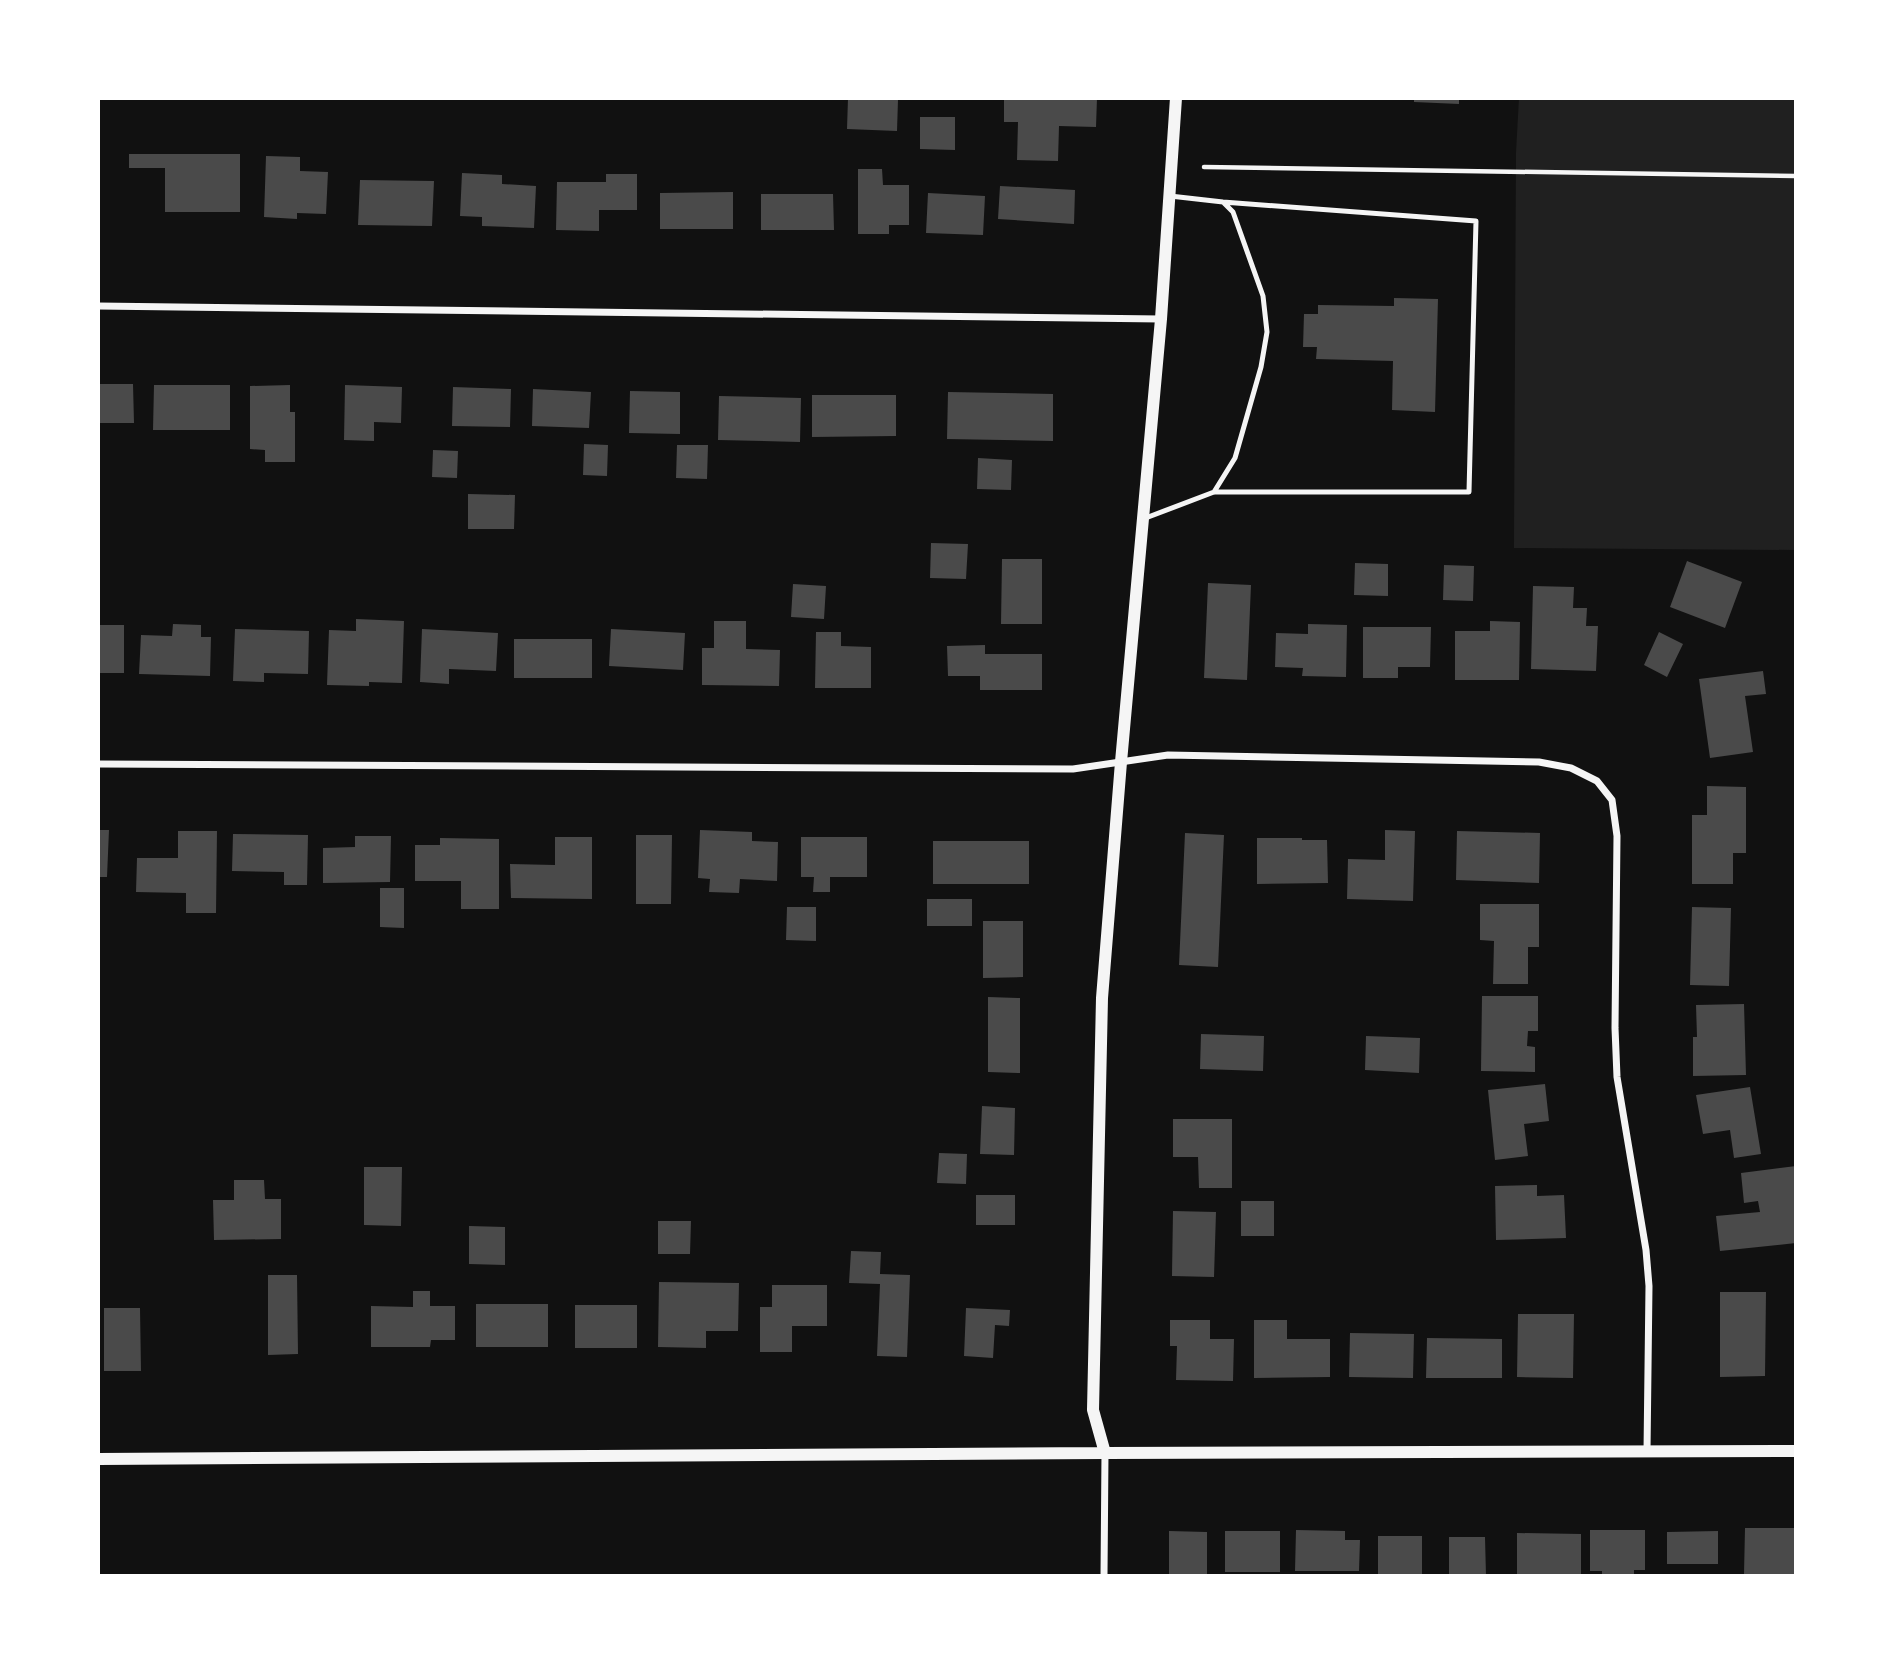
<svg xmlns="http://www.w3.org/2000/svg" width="1894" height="1674" font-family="'Sofia Sans Condensed',sans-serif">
<rect width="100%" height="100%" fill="#111"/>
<!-- green -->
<path fill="#202020" d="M 1519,98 L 1796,98 L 1796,550 L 1514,548 L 1516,153 Z"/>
<!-- building -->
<path fill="#4a4a4a" d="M 848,98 L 898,100 L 897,131 L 847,129 Z
M 1004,98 L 1097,98 L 1096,127 L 1059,126 L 1058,161 L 1017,160 L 1018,122 L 1004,122 Z
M 1414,98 L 1459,98 L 1459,104 L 1414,102 Z
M 920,117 L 955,117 L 955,150 L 920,149 Z
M 129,154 L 240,154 L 240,212 L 165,212 L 165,168 L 129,168 Z
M 266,156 L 300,157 L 300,171 L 328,172 L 326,214 L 297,213 L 297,219 L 264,217 Z
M 858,169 L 882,169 L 883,185 L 909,185 L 909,225 L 889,225 L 889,234 L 858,234 Z
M 462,173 L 502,175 L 502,184 L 536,186 L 534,228 L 482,226 L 482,217 L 460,216 Z
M 606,174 L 637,174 L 637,210 L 599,210 L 599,231 L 556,230 L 557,182 L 606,182 Z
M 360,180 L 434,181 L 432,226 L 358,225 Z
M 1000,186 L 1075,190 L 1074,224 L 998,219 Z
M 733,192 L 733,229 L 660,229 L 660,193 Z
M 928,193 L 985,196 L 983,235 L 926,233 Z
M 761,194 L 833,194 L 834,230 L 761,230 Z
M 1394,298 L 1438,299 L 1435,412 L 1392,410 L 1393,361 L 1316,359 L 1317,347 L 1303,347 L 1304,314 L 1318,314 L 1318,305 L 1394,306 Z
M 98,384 L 133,384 L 134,423 L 98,423 Z
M 154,385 L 230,385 L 230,430 L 153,430 Z
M 290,385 L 290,412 L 295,412 L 295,462 L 265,462 L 265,450 L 250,449 L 250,386 Z
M 345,385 L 402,387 L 401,423 L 374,422 L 374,441 L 344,440 Z
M 453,387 L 511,389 L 510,427 L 452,426 Z
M 533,389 L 591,392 L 589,428 L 532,426 Z
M 630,391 L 680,392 L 680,434 L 629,433 Z
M 948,392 L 1053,394 L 1053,441 L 947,439 Z
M 812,395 L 896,395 L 896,436 L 812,437 Z
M 719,396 L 801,398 L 800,442 L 718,440 Z
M 584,444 L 608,445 L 607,476 L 583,475 Z
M 677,445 L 708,445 L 707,479 L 676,478 Z
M 433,450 L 458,451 L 457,478 L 432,477 Z
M 978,458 L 1012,460 L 1011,490 L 977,489 Z
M 468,494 L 515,495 L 514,529 L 468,529 Z
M 931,543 L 968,544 L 966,579 L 930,578 Z
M 1002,559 L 1042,559 L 1042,624 L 1001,624 Z
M 1687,561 L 1742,582 L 1725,628 L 1670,607 Z
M 1355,563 L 1388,564 L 1388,596 L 1354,595 Z
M 1444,565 L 1474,566 L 1473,601 L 1443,600 Z
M 1208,583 L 1251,585 L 1247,680 L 1204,678 Z
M 793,584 L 826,586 L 824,619 L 791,617 Z
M 1533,586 L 1574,587 L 1573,608 L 1587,608 L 1586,626 L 1598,626 L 1596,671 L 1531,669 Z
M 356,619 L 404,621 L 402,683 L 369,682 L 369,686 L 327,685 L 329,630 L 356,631 Z
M 714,621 L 746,621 L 746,649 L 780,650 L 779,686 L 702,685 L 702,648 L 714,648 Z
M 1490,621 L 1520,622 L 1519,680 L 1455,680 L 1455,631 L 1490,631 Z
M 173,624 L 201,625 L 201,637 L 211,637 L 210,676 L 139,674 L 141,635 L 172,636 Z
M 1308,624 L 1347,625 L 1346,677 L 1302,676 L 1303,668 L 1275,667 L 1276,633 L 1308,634 Z
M 98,625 L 124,625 L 124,673 L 98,673 Z
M 1363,627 L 1431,627 L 1430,667 L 1398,667 L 1398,678 L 1363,678 Z
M 235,629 L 309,631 L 308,674 L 264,673 L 264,682 L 233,681 Z
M 422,629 L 498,633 L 496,671 L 449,669 L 449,684 L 420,682 Z
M 611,629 L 685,633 L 683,670 L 609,666 Z
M 816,632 L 841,632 L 841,646 L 871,647 L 871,688 L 815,688 Z
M 1659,632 L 1683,644 L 1667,677 L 1644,665 Z
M 514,639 L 592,639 L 592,678 L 514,678 Z
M 985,645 L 985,654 L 1042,654 L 1042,690 L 980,690 L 980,676 L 948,676 L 947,646 Z
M 1763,671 L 1766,694 L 1745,696 L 1753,752 L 1710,758 L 1699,679 Z
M 1707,786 L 1746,787 L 1746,853 L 1733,853 L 1733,884 L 1692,884 L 1692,815 L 1707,815 Z
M 98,830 L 109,830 L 107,877 L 98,877 Z
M 700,830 L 752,832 L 752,841 L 778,842 L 777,881 L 740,879 L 739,893 L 709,892 L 710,879 L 698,878 Z
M 1385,830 L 1415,831 L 1413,901 L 1347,899 L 1348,859 L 1385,860 Z
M 178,831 L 217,831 L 216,913 L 186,913 L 186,893 L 136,892 L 137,858 L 178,858 Z
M 1457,831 L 1540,833 L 1539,883 L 1456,880 Z
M 1185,833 L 1224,835 L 1218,967 L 1179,965 Z
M 233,834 L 308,835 L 307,885 L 284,885 L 284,872 L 232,871 Z
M 636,835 L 672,835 L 671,904 L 636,904 Z
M 355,836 L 391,836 L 390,882 L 323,883 L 323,848 L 355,847 Z
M 555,837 L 592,837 L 592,899 L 511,898 L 510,864 L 555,865 Z
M 801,837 L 867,837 L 867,877 L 830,877 L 830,892 L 813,892 L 814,877 L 801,877 Z
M 440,838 L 499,839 L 499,909 L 461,909 L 461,881 L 415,881 L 415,845 L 440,845 Z
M 1257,838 L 1302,838 L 1302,840 L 1327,840 L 1328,883 L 1257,884 Z
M 933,841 L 1029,841 L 1029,884 L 933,884 Z
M 380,888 L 404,888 L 404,928 L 380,927 Z
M 927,899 L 972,899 L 972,926 L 927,926 Z
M 1480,904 L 1539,904 L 1539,947 L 1528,947 L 1528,984 L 1493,984 L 1494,941 L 1480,940 Z
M 787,907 L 816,907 L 816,941 L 786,940 Z
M 1692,907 L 1731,908 L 1729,986 L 1690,985 Z
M 983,921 L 1023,921 L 1023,977 L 983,978 Z
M 1482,996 L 1538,996 L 1538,1031 L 1528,1031 L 1527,1046 L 1535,1047 L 1535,1072 L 1481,1071 Z
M 988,997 L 1020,998 L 1020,1073 L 988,1072 Z
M 1744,1004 L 1746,1075 L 1693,1076 L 1693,1037 L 1697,1037 L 1696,1005 Z
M 1201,1034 L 1264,1036 L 1263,1071 L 1200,1069 Z
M 1366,1036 L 1420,1038 L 1419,1073 L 1365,1070 Z
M 1545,1084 L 1549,1121 L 1524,1124 L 1528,1156 L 1495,1160 L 1488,1090 Z
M 1750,1087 L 1761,1154 L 1734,1158 L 1730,1130 L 1703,1134 L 1696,1095 Z
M 982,1106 L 1015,1108 L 1014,1155 L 980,1154 Z
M 1173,1119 L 1232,1119 L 1232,1188 L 1199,1188 L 1198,1157 L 1173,1157 Z
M 939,1153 L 967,1154 L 966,1184 L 937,1183 Z
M 1796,1166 L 1796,1243 L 1720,1251 L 1716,1216 L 1760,1212 L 1758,1201 L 1744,1203 L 1741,1173 Z
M 364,1167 L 402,1167 L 401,1226 L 364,1225 Z
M 234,1180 L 264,1180 L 265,1199 L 281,1199 L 281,1239 L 214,1240 L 213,1200 L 234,1200 Z
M 1537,1185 L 1537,1196 L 1564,1195 L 1566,1238 L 1496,1240 L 1495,1186 Z
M 976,1195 L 1015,1195 L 1015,1225 L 976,1225 Z
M 1241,1201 L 1274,1201 L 1274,1236 L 1241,1236 Z
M 1173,1211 L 1216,1212 L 1214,1277 L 1172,1276 Z
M 658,1221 L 691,1221 L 690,1254 L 658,1254 Z
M 469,1226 L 505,1227 L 505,1265 L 469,1264 Z
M 851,1251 L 881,1252 L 880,1274 L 910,1275 L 907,1357 L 877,1356 L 880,1284 L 849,1283 Z
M 268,1275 L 297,1275 L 298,1354 L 268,1355 Z
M 659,1282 L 739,1283 L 738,1331 L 706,1331 L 706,1348 L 658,1347 Z
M 772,1285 L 827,1285 L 827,1326 L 792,1326 L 792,1352 L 760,1352 L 760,1307 L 772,1307 Z
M 413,1291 L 430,1291 L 430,1306 L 455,1306 L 455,1340 L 431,1340 L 430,1347 L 371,1347 L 371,1306 L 413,1307 Z
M 1720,1292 L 1766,1292 L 1765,1376 L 1720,1377 Z
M 476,1304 L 548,1304 L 548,1347 L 476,1347 Z
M 575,1305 L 637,1305 L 637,1348 L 575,1348 Z
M 104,1308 L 140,1308 L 141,1371 L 104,1371 Z
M 966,1308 L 1010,1310 L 1009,1326 L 995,1325 L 993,1358 L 964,1356 Z
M 1518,1314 L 1574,1314 L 1573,1378 L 1517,1377 Z
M 1170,1320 L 1210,1320 L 1210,1339 L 1234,1339 L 1233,1381 L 1176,1380 L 1177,1346 L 1170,1346 Z
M 1254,1320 L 1287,1320 L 1287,1339 L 1330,1339 L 1330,1377 L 1254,1378 Z
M 1350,1333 L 1414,1334 L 1413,1378 L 1349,1377 Z
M 1427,1338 L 1502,1339 L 1502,1378 L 1426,1378 Z
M 1745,1528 L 1796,1528 L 1796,1574 L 1744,1574 Z
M 1296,1530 L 1345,1531 L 1345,1540 L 1360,1540 L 1359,1571 L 1295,1571 Z
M 1590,1530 L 1645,1530 L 1645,1570 L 1634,1570 L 1634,1576 L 1602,1576 L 1602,1571 L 1590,1571 Z
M 1169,1531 L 1207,1532 L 1207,1576 L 1169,1576 Z
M 1225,1531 L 1280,1531 L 1280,1572 L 1225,1572 Z
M 1718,1531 L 1718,1564 L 1667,1564 L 1667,1532 Z
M 1517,1533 L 1581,1534 L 1581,1576 L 1517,1576 Z
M 1378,1536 L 1422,1536 L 1422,1576 L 1378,1576 Z
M 1449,1537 L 1485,1537 L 1486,1576 L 1449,1576 Z"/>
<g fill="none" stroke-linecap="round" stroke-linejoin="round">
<!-- path -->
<path stroke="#f5f5f5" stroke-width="4.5" d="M 1204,167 L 1796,176"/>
<!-- service -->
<path stroke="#f5f5f5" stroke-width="5" d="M 1214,492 L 1235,458 L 1261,367 L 1267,332 L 1263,296 L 1233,212 L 1224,203
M 1143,519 L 1214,492 L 1469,492 L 1476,221 L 1223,202 L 1170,196"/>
<!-- minor -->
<path stroke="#f5f5f5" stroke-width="7" d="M 98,306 L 1161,319
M 98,764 L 1073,769 L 1168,755 L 1539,762 L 1571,768 L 1597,781 L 1612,800 L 1617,836 L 1615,1028 L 1617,1077 L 1646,1250 L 1649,1286 L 1647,1451
M 1104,1576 L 1105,1453"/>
<!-- tertiary -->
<path stroke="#f5f5f5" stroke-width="12" d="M 1105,1453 L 1093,1410 L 1102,998 L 1121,762 L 1161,319 L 1176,98
M 98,1459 L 1105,1453 L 1796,1451"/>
</g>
<!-- border -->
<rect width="1894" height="1674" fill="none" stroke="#ffffff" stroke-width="200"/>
</svg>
